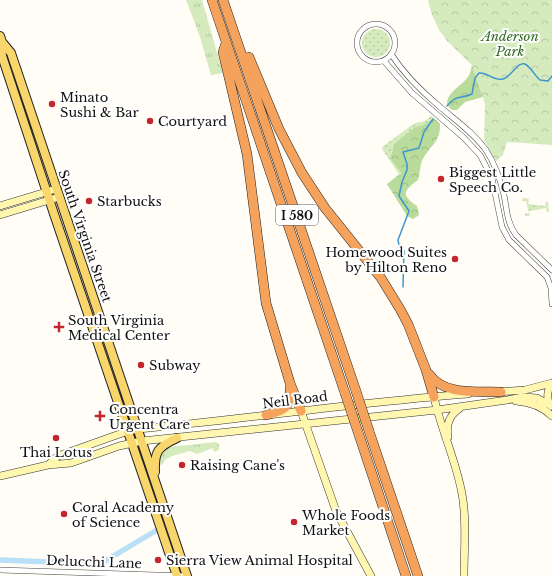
<svg xmlns="http://www.w3.org/2000/svg" width="552" height="576" font-family="'Libre Baskerville',serif">
<defs>
<pattern id="grass-tufts" width="24" height="20" patternUnits="userSpaceOnUse"><rect width="24" height="20" fill="#d5ebbd"/><path d="M3 7l-1-3M5 7V3M7 7l1-3M15 17l-1-3M17 17v-4M19 17l1-3" fill="none" stroke="#b6c8a1"/></pattern>
<pattern id="forest-crowns" width="20" height="18" patternUnits="userSpaceOnUse"><rect width="20" height="18" fill="#b9dc9c"/><path d="M2 6a3 3 0 1 1 6 0M12 15a3 3 0 1 1 6 0" fill="none" stroke="#9ebc85"/></pattern>
<pattern id="park-crowns" width="20" height="18" patternUnits="userSpaceOnUse"><rect width="20" height="18" fill="#d5ebbd"/><path d="M2 6a3 3 0 1 1 6 0M12 15a3 3 0 1 1 6 0" fill="none" stroke="#b6c8a1"/></pattern>
<pattern id="garden-dots" width="8" height="8" patternUnits="userSpaceOnUse"><rect width="8" height="8" fill="#d5ebbd"/><path d="M2 2h.1M6 6h.1" fill="none" stroke="#b6c8a1" stroke-width="1.8" stroke-linecap="round"/></pattern>
</defs>
<rect width="100%" height="100%" fill="#fffdf5"/>
<!-- grass -->
<path fill="url(#grass-tufts)" d="M 186,0 L 202,0 L 223,73 L 211,75 L 200,37 Z
M 216,442 L 219,444 L 219,450 L 214,452 L 213,448 L 197,454 L 190,451 L 172,456 L 165,460 L 163,464 L 159,466 C 158,456 163,450 171,447 Z"/>
<!-- forest -->
<path fill="url(#forest-crowns)" d="M 472,65 L 483,97 L 465,102 L 457,110 L 452,110 L 447,105 C 447,91 461,87 468,77 C 470,74 471,69 472,65 Z
M 434,118 L 440,124 C 441,142 429,146 422,161 C 420,166 420,174 418,180 C 403,191 401,195 417,206 L 419,215 L 413,219 L 407,216 L 387,184 L 401,173 L 390,159 L 394,144 L 415,127 L 424,124 Z"/>
<!-- park -->
<path fill="url(#park-crowns)" d="M 428,0 L 552,0 L 552,145 L 507,142 L 503,155 L 496,161 L 484,140 L 485,104 L 472,65 L 448,42 L 439,30 L 432,15 Z"/>
<!-- garden -->
<path fill="url(#garden-dots)" d="M362 43a14 14 0 1 1 28 0a14 14 0 1 1-28 0Z
M 431,116 L 434,118 L 424,124 L 415,127 L 394,144 L 390,159 L 401,173 L 399,174 L 382,149 L 383,148 L 382,147 L 412,125 C 420,120 422,125 431,116 Z
M 523,198 L 529,199 L 528,204 L 545,206 L 546,202 L 548,202 L 549,212 L 547,212 L 546,208 L 529,211 L 530,216 L 525,216 L 525,214 L 529,213 L 526,201 L 522,201 Z"/>
<g fill="none" stroke-linecap="round" stroke-linejoin="round">
<!-- stream -->
<path stroke="#3f96cf" stroke-width="1.5" d="M 447,106 C 459,93 459,100 472,94 L 475,78 L 479,73 C 488,72 493,81 503,79 C 511,77 518,61 525,64 C 531,67 535,76 540,80 L 548,81 L 552,76
M 403,287 L 404,251 L 399,245 L 398,240 L 409,211 L 399,196 L 402,182 L 407,170 L 407,164 L 403,152 L 419,148 L 424,132 L 433,119"/>
<!-- canal -->
<path stroke="#b9e0f7" stroke-width="5.5" d="M 0,560 L 100,564 L 157,530"/>
<!-- street casing -->
<g stroke="#444" stroke-width="6">
<path id="street" d="M357 43a19 19 0 1 1 38 0a19 19 0 1 1-38 0Z
M 391,54 C 404,74 421,91 439,106 C 455,120 473,132 486,150 C 495,164 500,178 504,195 C 507,210 507,223 516,235 L 552,270
M 384,61 L 412,93 L 463,137 L 480,155 L 492,178 L 502,227 L 509,240 L 547,277 L 551,288 L 552,304
M 0,570 L 187,576"/>
</g>
<!-- secondary casing -->
<g stroke="#333" stroke-width="8">
<path id="secondary" d="M 0,206 L 56,189
M 0,215 L 59,197
M 497,392 L 525,390 L 552,383
M 434,397 C 441,430 456,460 462,494 C 467,520 464,549 464,576
M 516,401 C 530,402 542,406 552,416
M 551,406 C 546,399 547,390 552,383
M 301,411 L 336,511 L 371,576
M 448,437 C 446,424 449,416 460,408
M 48,465 L 58,456 L 128,431 L 138,429 C 248,419 358,402 468,394
M 0,476 L 48,465 L 71,463 L 119,446 L 142,441 L 437,410 L 507,400 L 523,397 L 537,398 L 550,405"/>
</g>
<!-- primary casing -->
<g stroke="#222" stroke-width="10">
<path id="primary" d="M 0,36 L 2,42 L 11,53 L 187,576
M 2,42 L 1,46 L 2,56 L 54,214 L 177,576
M 155,472 C 154,451 158,447 177,438"/>
</g>
<!-- highway casing -->
<g stroke="#222" stroke-width="10">
<path id="highway" d="M 212,0 L 345,393
M 223,0 L 356,391
M 226,43 L 223,52 L 247,154 L 266,303 L 290,383 L 301,411
M 249,57 L 279,129 L 302,173 L 325,208 L 381,278 L 400,309 L 408,324 L 426,370 L 434,397
M 429,374 C 444,396 477,391 501,392
M 266,415 C 285,409 290,410 290,388
M 369,431 L 418,576
M 358,432 L 406,576"/>
</g>
<!-- street -->
<use href="#street" stroke="#fff" stroke-width="5"/>
<!-- secondary -->
<use href="#secondary" stroke="#fff6b0" stroke-width="7"/>
<!-- primary -->
<use href="#primary" stroke="#f9d66b" stroke-width="8"/>
<!-- highway -->
<use href="#highway" stroke="#f5a25d" stroke-width="9"/>
<!-- highway-bridge casing -->
<g stroke="#222" stroke-width="10" stroke-linecap="butt">
<path id="highway-bridge" d="M 356,391 L 369,431
M 345,393 L 358,432"/>
</g>
<!-- highway-bridge -->
<use href="#highway-bridge" stroke="#f5a25d" stroke-width="9"/>
</g>
<!-- markers -->
<g fill="#c4262e" stroke="#fff" stroke-width="1.5">
<circle cx="52" cy="104" r="4"/>
<circle cx="150" cy="121" r="4"/>
<circle cx="441" cy="179" r="4"/>
<circle cx="89" cy="201" r="4"/>
<circle cx="455" cy="259" r="4"/>
<path d="M57 321h4v4h4v4h-4v4h-4v-4h-4v-4h4z"/>
<circle cx="141" cy="365" r="4"/>
<path d="M98 410h4v4h4v4h-4v4h-4v-4h-4v-4h4z"/>
<circle cx="56" cy="438" r="4"/>
<circle cx="182" cy="465" r="4"/>
<circle cx="64" cy="514" r="4"/>
<circle cx="294" cy="522" r="4"/>
<circle cx="158" cy="560" r="4"/>
</g>
<g text-anchor="middle" dominant-baseline="central" stroke-width="4" stroke-linejoin="round" paint-order="stroke">
<!-- shield labels -->
<rect fill="#fff" stroke="#585858" stroke-width="1" x="276" y="205" width="42" height="20" rx="3"/>
<g font-size="12" font-weight="bold" fill="#111">
<text x="297" y="215">I 580</text>
</g>
<!-- park labels -->
<g font-size="13" font-style="italic" fill="#2f6b1f" stroke="#fff">
<text x="510" y="36">Anderson<tspan x="510" dy="15">Park</tspan></text>
</g>
<!-- poi labels -->
<g font-size="13" fill="#111" stroke="#fff" text-anchor="start">
<text x="60" y="97">Minato<tspan x="60" dy="15">Sushi &amp; Bar</tspan></text>
<text x="158" y="121">Courtyard</text>
<text x="449" y="172">Biggest Little<tspan x="449" dy="15">Speech Co.</tspan></text>
<text x="97" y="201">Starbucks</text>
<text x="447" y="252" text-anchor="end">Homewood Suites<tspan x="447" dy="15">by Hilton Reno</tspan></text>
<text x="68" y="320">South Virginia<tspan x="68" dy="15">Medical Center</tspan></text>
<text x="149" y="365">Subway</text>
<text x="109" y="409">Concentra<tspan x="109" dy="15">Urgent Care</tspan></text>
<text x="56" y="452" text-anchor="middle">Thai Lotus</text>
<text x="190" y="465">Raising Cane's</text>
<text x="72" y="507">Coral Academy<tspan x="72" dy="15">of Science</tspan></text>
<text x="302" y="515">Whole Foods<tspan x="302" dy="15">Market</tspan></text>
<text x="166" y="560">Sierra View Animal Hospital</text>
</g>
<!-- street labels -->
<g font-size="13" fill="#111" stroke="#fff">
<text transform="translate(85 236) rotate(71)">South Virginia Street</text>
<text transform="translate(295 400) rotate(-7)">Neil Road</text>
<text transform="translate(94 562) rotate(2)">Delucchi Lane</text>
</g>
</g>
</svg>
